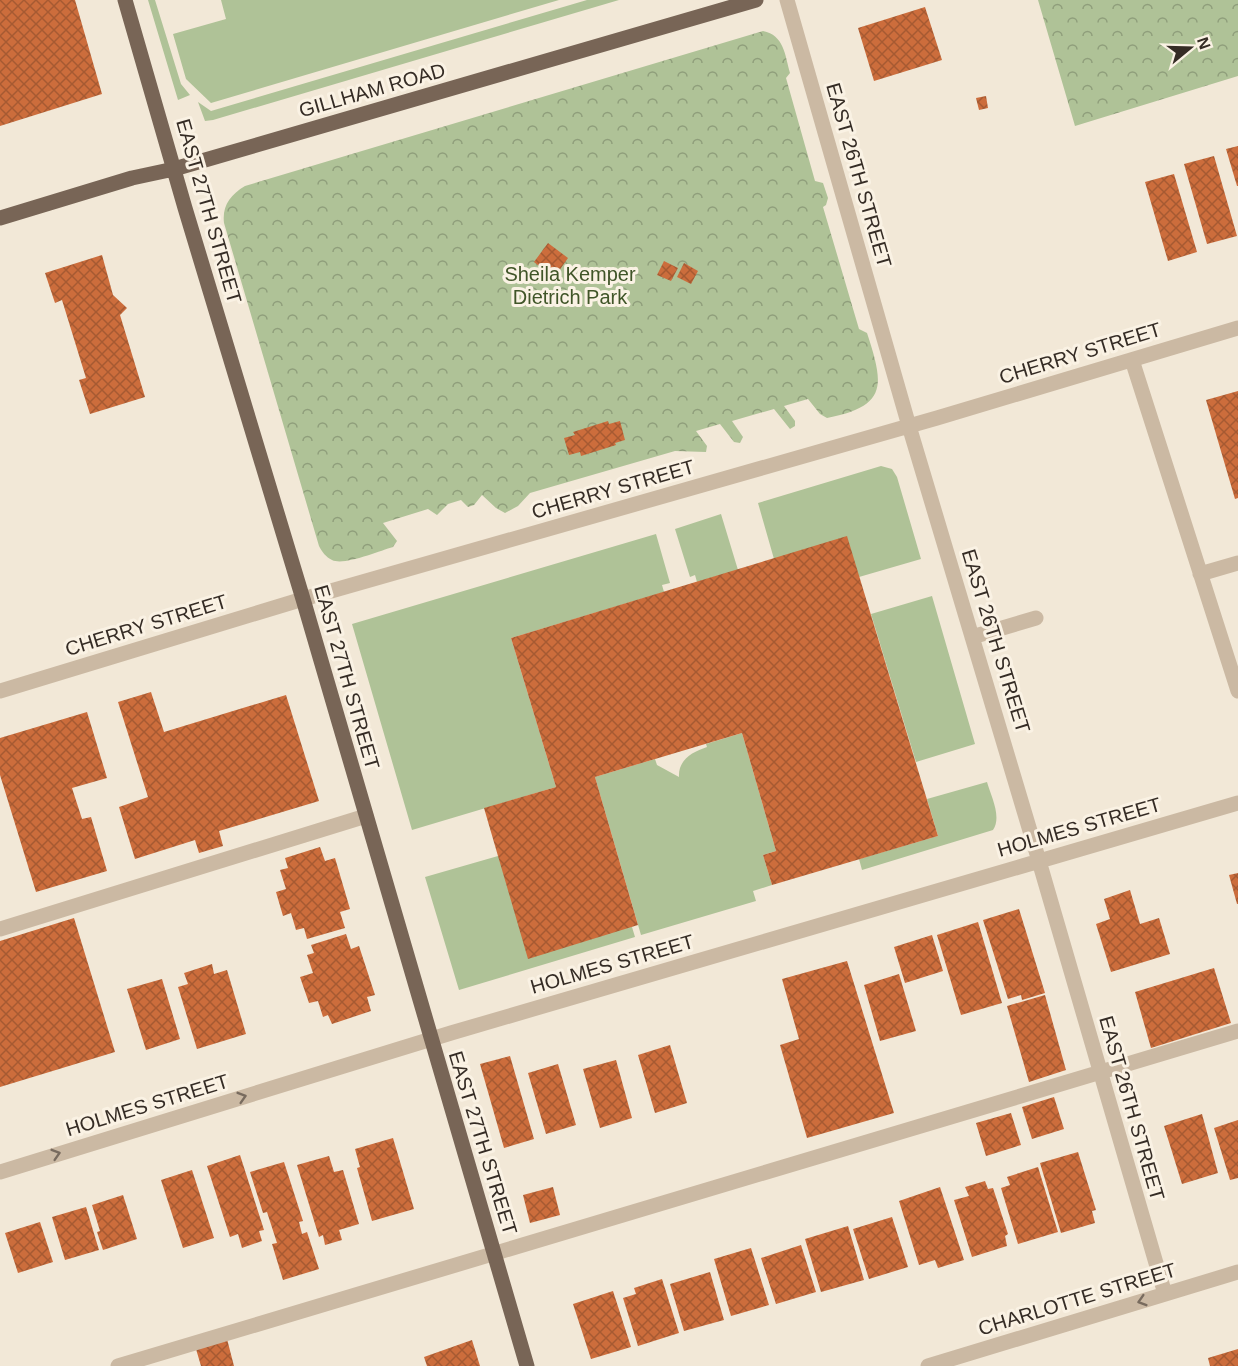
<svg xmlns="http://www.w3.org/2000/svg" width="1238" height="1366" font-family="Arial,sans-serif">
<defs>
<pattern id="forest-crowns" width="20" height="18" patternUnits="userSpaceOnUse" patternTransform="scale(1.5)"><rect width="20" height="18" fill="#afc297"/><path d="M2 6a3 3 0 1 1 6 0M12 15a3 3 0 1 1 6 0" fill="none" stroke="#8f9e7b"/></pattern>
<pattern id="building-cross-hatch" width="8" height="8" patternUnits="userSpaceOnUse" patternTransform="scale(1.5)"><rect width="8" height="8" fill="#cc6d3c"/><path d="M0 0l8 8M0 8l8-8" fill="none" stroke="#a65a32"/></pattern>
</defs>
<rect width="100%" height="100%" fill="#f2e8d7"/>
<!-- grass -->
<path fill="#afc297" d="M 148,0 L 155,0 L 181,84 L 190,95 L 178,100 Z
M 221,0 L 559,0 L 211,103 L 186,79 L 173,34 L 226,19 Z
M 587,0 L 619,0 L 213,120 L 205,121 L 198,102 L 211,111 Z
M 881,466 L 892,469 L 897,477 L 921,559 L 859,577 L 774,559 L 758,503 Z
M 721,514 L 738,570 L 697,582 L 695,575 L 690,577 L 675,529 Z
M 656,534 L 670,583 L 662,585 L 664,592 L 511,638 L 556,787 L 412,830 L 352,624 Z
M 932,596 L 975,744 L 916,762 L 871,614 Z
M 742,733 L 776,851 L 763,855 L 772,885 L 753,891 L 756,901 L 641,935 L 595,777 L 655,759 L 657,765 L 679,777 C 678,760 692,752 707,747 L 706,744 Z
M 987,782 C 991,796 1002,817 993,830 L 862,870 L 859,859 L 938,836 L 927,799 Z
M 498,856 L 632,927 L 635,937 L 459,990 L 425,877 Z"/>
<!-- forest -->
<path fill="url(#forest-crowns)" d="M 1038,0 L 1238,0 L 1238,76 L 1075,126 Z
M 763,31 C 784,35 785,55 790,73 L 786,78 L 815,181 L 823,183 L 828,198 L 826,205 L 823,207 L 859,329 L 867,333 C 884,385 888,406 827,418 L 820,414 L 808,399 L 784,406 L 795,421 L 795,426 L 790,429 L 774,409 L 732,421 L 743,437 L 740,443 L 734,442 L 720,424 L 696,431 L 707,446 L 706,452 L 675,451 L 530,493 L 518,506 L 505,513 L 496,508 L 482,495 L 474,505 L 468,507 L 461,500 L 448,504 L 437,515 L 428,509 L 383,523 L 397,541 L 393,547 C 379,551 344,566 332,560 C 326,557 322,552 319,546 L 224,223 C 222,206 230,195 245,186 Z"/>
<!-- building -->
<path fill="url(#building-cross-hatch)" d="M 0,0 L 75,0 L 102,94 L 0,126 Z
M 925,7 L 942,60 L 874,81 L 858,28 Z
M 986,96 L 988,108 L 979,110 L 976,98 Z
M 1238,146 L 1238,186 L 1237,186 L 1226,149 Z
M 1214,156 L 1237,236 L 1207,244 L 1184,164 Z
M 1174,174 L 1197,252 L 1168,261 L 1145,182 Z
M 548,243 L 568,258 L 554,278 L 534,262 Z
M 102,255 L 113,295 L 127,308 L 120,315 L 145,397 L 90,414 L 79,380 L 86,378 L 62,300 L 55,303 L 45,273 Z
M 664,261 L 678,268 L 671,281 L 657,275 Z
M 684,263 L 698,271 L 691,284 L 677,277 Z
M 1238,391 L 1238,498 L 1235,499 L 1206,400 Z
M 608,421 L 609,424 L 620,421 L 625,440 L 615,443 L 616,445 L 581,456 L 580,452 L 569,455 L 564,438 L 575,435 L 573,432 Z
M 847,536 L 938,836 L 772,885 L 763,855 L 776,851 L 742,733 L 595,777 L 638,925 L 528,959 L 484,808 L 556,787 L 511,638 Z
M 151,692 L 164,732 L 286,695 L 319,801 L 219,831 L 223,846 L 199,853 L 195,840 L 135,859 L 119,807 L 148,797 L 118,702 Z
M 87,712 L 107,778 L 72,788 L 82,819 L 91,817 L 107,871 L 36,892 L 0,775 L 0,738 Z
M 320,847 L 325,861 L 335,858 L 350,909 L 340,912 L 345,928 L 307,939 L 304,928 L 296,930 L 291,913 L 283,916 L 276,892 L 286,889 L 280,870 L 288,868 L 285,858 Z
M 1238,873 L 1238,904 L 1237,904 L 1229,875 Z
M 1130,890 L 1140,924 L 1159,918 L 1170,954 L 1111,972 L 1096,924 L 1110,919 L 1104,899 Z
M 1019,909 L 1045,993 L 1022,1000 L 1021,995 L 1008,999 L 983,920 Z
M 74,918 L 115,1052 L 0,1087 L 0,941 Z
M 978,922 L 1002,1003 L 961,1015 L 937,935 Z
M 346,934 L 351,949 L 359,946 L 375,995 L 367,997 L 371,1011 L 332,1024 L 328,1015 L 323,1017 L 318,1001 L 309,1003 L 300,977 L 313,973 L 307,955 L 314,953 L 311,945 Z
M 932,935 L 943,971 L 905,983 L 894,947 Z
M 847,961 L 894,1113 L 807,1138 L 780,1045 L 799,1039 L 782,979 Z
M 212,964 L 214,974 L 227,970 L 246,1034 L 197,1049 L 178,987 L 188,984 L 184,973 Z
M 1214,968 L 1231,1023 L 1151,1048 L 1135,992 Z
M 899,974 L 916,1031 L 880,1041 L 864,985 Z
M 162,979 L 180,1039 L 146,1050 L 127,989 Z
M 1045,995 L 1066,1070 L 1029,1082 L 1007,1006 Z
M 670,1045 L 687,1103 L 655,1113 L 638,1055 Z
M 510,1056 L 534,1139 L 504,1148 L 480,1064 Z
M 616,1060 L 632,1118 L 600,1128 L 583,1069 Z
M 558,1064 L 576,1125 L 546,1134 L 528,1073 Z
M 1054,1097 L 1064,1129 L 1032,1139 L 1022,1107 Z
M 1011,1113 L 1021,1145 L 986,1156 L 976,1123 Z
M 1202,1114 L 1218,1173 L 1182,1184 L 1164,1126 Z
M 1238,1120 L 1238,1178 L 1230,1180 L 1214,1128 Z
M 393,1138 L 414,1209 L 372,1221 L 357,1168 L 360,1167 L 355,1149 Z
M 1078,1152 L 1096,1210 L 1092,1211 L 1095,1223 L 1061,1233 L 1040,1163 Z
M 240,1155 L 264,1230 L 259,1231 L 262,1241 L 242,1248 L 238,1234 L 230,1237 L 207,1166 Z
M 329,1156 L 334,1172 L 343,1170 L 359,1224 L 339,1230 L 342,1240 L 325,1245 L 323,1235 L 319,1237 L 297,1165 Z
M 284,1162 L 303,1221 L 299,1222 L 302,1234 L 307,1232 L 319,1269 L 283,1280 L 272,1244 L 277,1243 L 267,1212 L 263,1213 L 250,1172 Z
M 1038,1167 L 1058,1232 L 1018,1244 L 1001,1188 L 1010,1185 L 1007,1177 Z
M 192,1170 L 214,1238 L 183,1248 L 161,1180 Z
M 985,1181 L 988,1189 L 993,1188 L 1008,1234 L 1005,1236 L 1007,1246 L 972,1257 L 954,1200 L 969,1196 L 965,1187 Z
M 553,1187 L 560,1215 L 530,1223 L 523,1195 Z
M 940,1187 L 964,1260 L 938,1268 L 935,1260 L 919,1265 L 899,1201 Z
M 123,1195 L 137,1239 L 103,1250 L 97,1232 L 100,1231 L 92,1205 Z
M 86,1207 L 99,1250 L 65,1260 L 52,1217 Z
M 892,1217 L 908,1267 L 869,1279 L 853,1229 Z
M 40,1222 L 53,1262 L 18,1273 L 5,1233 Z
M 848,1226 L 864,1280 L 821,1292 L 805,1239 Z
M 801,1245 L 816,1292 L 776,1304 L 761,1258 Z
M 751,1248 L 769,1305 L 731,1316 L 714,1259 Z
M 710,1272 L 724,1320 L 684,1331 L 670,1284 Z
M 662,1279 L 679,1333 L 638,1346 L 623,1298 L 636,1294 L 634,1288 Z
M 613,1291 L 631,1347 L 591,1359 L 573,1304 Z
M 227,1339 L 234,1366 L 201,1366 L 196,1349 Z
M 472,1340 L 480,1366 L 427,1366 L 424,1357 Z
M 1238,1349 L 1238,1366 L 1210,1366 L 1208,1358 Z"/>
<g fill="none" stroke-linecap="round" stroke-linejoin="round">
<!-- minor -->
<path stroke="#cbb9a3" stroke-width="15" d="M 787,0 L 909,426 L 1039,861 L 1165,1294
M 1132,360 L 1238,691
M 1200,574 L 1238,563
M 972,637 L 1036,618
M 0,691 L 303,599 L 937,418 L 1238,328
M 0,929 L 366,816
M 0,1172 L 451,1033 L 1238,803
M 118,1366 L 1238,1031
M 928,1366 L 1238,1272"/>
<!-- major -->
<path stroke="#786556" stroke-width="15" d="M 125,0 L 185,208 L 303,599 L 527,1366
M 0,218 L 132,178 L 174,169 L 756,0"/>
</g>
<!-- one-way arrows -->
<defs><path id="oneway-chevron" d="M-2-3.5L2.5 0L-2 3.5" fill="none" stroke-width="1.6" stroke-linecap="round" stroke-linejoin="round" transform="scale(1.5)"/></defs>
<g stroke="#786b5e">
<use href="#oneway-chevron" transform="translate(242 1097) rotate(-17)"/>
<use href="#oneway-chevron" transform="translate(56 1154) rotate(-17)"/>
<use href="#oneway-chevron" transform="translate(1142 1301) rotate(163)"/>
</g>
<g text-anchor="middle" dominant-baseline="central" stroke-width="6" stroke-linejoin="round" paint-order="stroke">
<!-- street labels -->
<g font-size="20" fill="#352c25" stroke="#faf2e4">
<text transform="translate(372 90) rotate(-16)">GILLHAM ROAD</text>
<text transform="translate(859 175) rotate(74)">EAST 26TH STREET</text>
<text transform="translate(209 211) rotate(74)">EAST 27TH STREET</text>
<text transform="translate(1080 353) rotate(-17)">CHERRY STREET</text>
<text transform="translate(613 489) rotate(-16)">CHERRY STREET</text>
<text transform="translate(146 625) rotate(-17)">CHERRY STREET</text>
<text transform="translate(996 641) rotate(73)">EAST 26TH STREET</text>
<text transform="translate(347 677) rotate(74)">EAST 27TH STREET</text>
<text transform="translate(1079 827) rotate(-16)">HOLMES STREET</text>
<text transform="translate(612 964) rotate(-16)">HOLMES STREET</text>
<text transform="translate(147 1105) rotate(-17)">HOLMES STREET</text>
<text transform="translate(1132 1108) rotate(74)">EAST 26TH STREET</text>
<text transform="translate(483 1143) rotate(73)">EAST 27TH STREET</text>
<text transform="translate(1077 1299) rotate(-17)">CHARLOTTE STREET</text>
</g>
<!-- park labels -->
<g font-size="20" fill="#405528" stroke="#faf2e4">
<text x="570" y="274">Sheila Kemper<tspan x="570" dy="23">Dietrich Park</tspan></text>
</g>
</g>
<!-- north arrow -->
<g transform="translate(1190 48) rotate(71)" stroke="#faf2e4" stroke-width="4.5" paint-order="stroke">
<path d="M0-4.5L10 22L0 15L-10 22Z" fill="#352c25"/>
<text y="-9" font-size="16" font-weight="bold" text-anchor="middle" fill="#352c25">N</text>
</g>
</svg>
